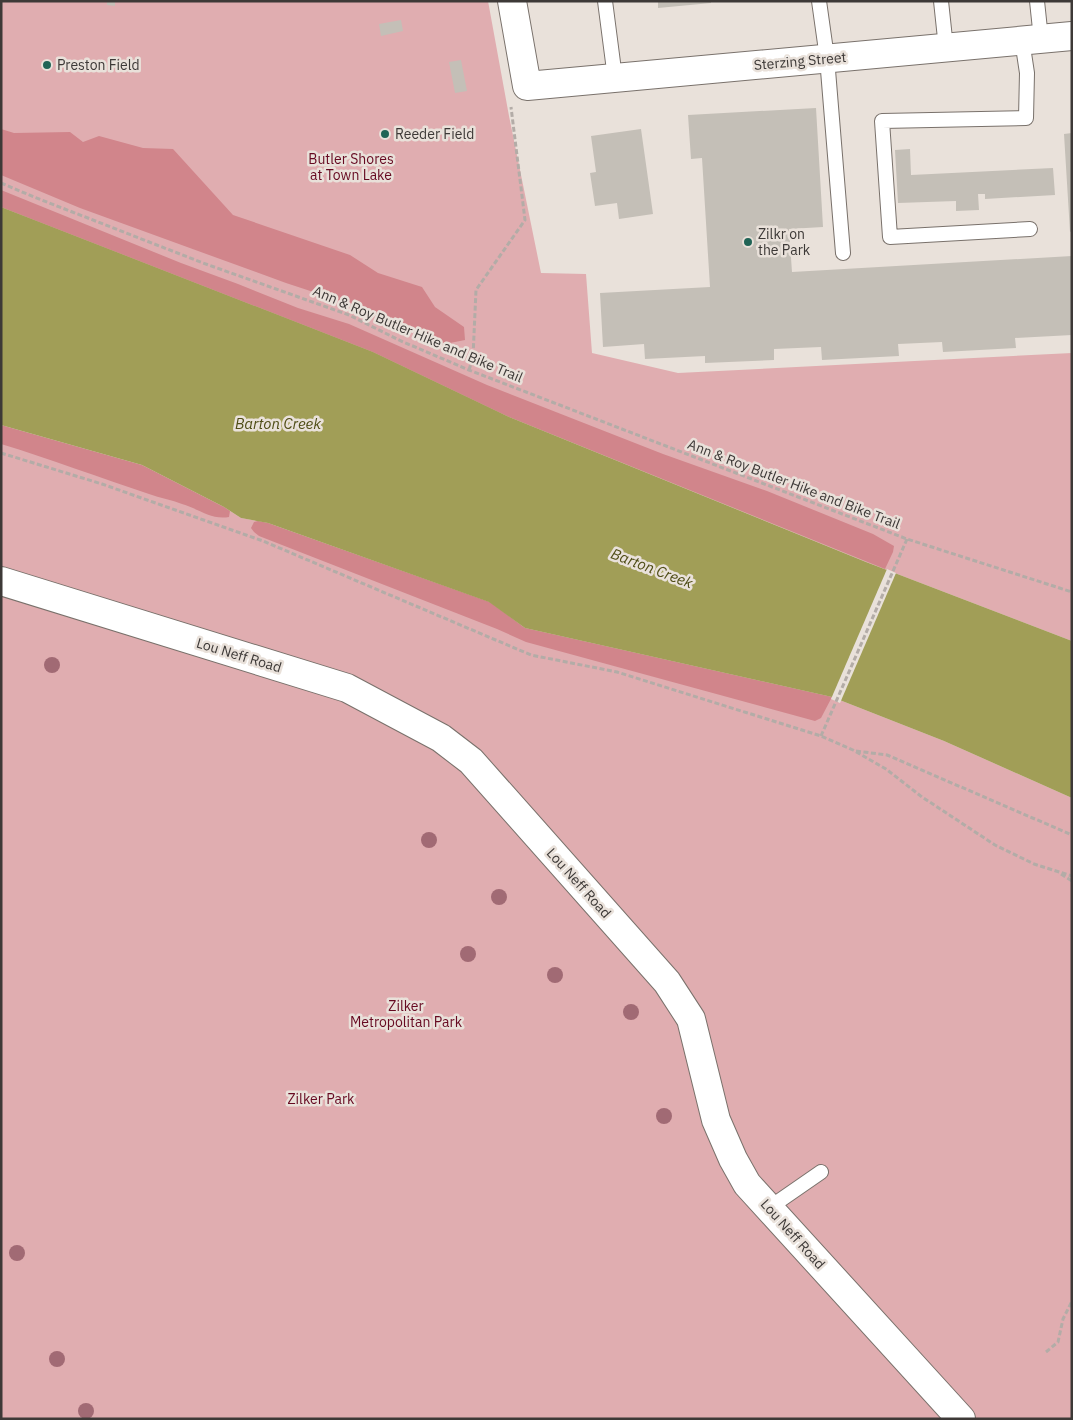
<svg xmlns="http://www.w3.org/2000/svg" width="1073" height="1420" font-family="'IBM Plex Sans',sans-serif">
<rect width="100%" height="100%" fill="#e9e1da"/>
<!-- green -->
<path fill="#e0adb0" d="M 1,1 L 488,1 L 509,116 L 541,273 L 586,274 L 592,353 L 678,373 L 1072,353 L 1072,641 L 866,562 L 507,416 L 1,207 Z
M 1,425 L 224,507 L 241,518 L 268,523 L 525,628 L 832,697 L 944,741 L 1072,798 L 1072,1419 L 1,1419 Z"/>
<!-- forest -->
<path fill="#d1858b" d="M 1,129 L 14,133 L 70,132 L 83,142 L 99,136 L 143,148 L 173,149 L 233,215 L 350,255 L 378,273 L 422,287 L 435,307 L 464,327 L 465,340 L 445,344 L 356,306 L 286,283 L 80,208 L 1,175 Z
M 1,190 L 181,263 L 238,284 L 298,308 L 349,324 L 487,385 L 663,454 L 767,491 L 873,534 L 894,546 L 893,552 L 885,569 L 507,416 L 373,352 L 1,207 Z
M 1,425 L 142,465 L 224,507 L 230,511 L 229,517 C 211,520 199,509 182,504 C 172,500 160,498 149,494 C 100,478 51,459 1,444 Z
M 258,521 L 268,523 L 490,602 L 525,628 L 832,697 L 821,718 L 815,721 L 526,642 L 497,629 L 259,536 L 254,532 L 251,528 L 254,522 Z"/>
<!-- water -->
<path fill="#a19e57" d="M 1,207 L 373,352 L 507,416 L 866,562 L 1072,641 L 1072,798 L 944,741 L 832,697 L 525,628 L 489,602 L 268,523 L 241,518 L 224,507 L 142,465 L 1,425 Z"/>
<!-- pier -->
<path fill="#e9e1da" d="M 887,569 L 896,573 L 840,703 L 831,699 Z"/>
<!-- building -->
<path fill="#c4bfb7" d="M 107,1 L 115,1 L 115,6 L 107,5 Z
M 658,1 L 711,1 L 711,3 L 658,8 Z
M 401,20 L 403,31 L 381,36 L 379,24 Z
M 461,60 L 467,91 L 455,93 L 449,62 Z
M 816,108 L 823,227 L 789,229 L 792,272 L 1072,256 L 1072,335 L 1015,338 L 1016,348 L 943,352 L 942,342 L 898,344 L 899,356 L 822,360 L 821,347 L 774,349 L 774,360 L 705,363 L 705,356 L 645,359 L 644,344 L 603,347 L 600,293 L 710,287 L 702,158 L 691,159 L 688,115 Z
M 641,129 L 653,214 L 619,219 L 617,203 L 595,206 L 590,173 L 596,172 L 591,136 Z
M 1072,133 L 1072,231 L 1070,232 L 1064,134 Z
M 910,149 L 911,175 L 1053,168 L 1055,195 L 985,199 L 985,194 L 978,194 L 979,210 L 956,211 L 956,201 L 898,203 L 895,150 Z"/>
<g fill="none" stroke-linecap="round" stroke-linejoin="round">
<!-- lane casing -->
<g stroke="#79716b" stroke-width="16">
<path id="lane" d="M 605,1 L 615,78
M 819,1 L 827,58 L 843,253
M 941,1 L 946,48
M 1037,1 L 1041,39
M 1022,40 L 1027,73 L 1026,118 L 882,121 L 890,237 L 1030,229
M 769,1208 L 821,1172"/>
</g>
<!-- street casing -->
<g stroke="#79716b" stroke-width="30">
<path id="street" d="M 512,1 L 527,86 L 1072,36
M 1,581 L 347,688 L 441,738 L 471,761 L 667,982 L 691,1019 L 716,1120 L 733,1159 L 747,1184 L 961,1419"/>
</g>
<!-- path -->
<path stroke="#b3aca7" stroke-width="3" stroke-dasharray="5 2.5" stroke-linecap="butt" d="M 1,183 L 34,197 L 203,263 L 349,315 L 401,341 L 469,370 L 907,539 L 1072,592
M 469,370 L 473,357 L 476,290 L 525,220 L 511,107
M 1,453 L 102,484 L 263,541 L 531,655 L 617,672 L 821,736 L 853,750 L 886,769 L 922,797 L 995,845 L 1034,864 L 1072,876
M 821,736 L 907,539
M 856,751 L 887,755 L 1072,835
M 1061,874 L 1072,881
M 1046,1352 L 1058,1342 L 1063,1319 L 1072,1301"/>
<!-- lane -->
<use href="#lane" stroke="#fff" stroke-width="14"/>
<!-- street -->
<use href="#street" stroke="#fff" stroke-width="28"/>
</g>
<!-- trees -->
<g fill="#a16a74">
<circle cx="52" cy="665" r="8"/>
<circle cx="429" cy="840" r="8"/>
<circle cx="499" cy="897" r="8"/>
<circle cx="468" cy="954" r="8"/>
<circle cx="555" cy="975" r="8"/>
<circle cx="631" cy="1012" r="8"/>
<circle cx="664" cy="1116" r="8"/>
<circle cx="17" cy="1253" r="8"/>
<circle cx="57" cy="1359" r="8"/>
<circle cx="86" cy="1411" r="8"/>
</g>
<!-- markers -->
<g fill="#206456" stroke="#e9e1da" stroke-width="2">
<circle cx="47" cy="65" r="5"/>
<circle cx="385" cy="134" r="5"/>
<circle cx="748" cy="242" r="5"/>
</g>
<g text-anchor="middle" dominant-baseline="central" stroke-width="5" stroke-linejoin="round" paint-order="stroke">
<!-- street labels -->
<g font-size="14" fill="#3d3937" stroke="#e9e1da">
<text transform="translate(800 61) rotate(-5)">Sterzing Street</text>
<text transform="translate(418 334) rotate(23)">Ann &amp; Roy Butler Hike and Bike Trail</text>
<text transform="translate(794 484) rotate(21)">Ann &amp; Roy Butler Hike and Bike Trail</text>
<text transform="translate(239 655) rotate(17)">Lou Neff Road</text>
<text transform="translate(579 883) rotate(48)">Lou Neff Road</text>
<text transform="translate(793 1234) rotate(48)">Lou Neff Road</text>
</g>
<!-- poi labels -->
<g font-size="14" fill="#3d3937" stroke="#e9e1da" text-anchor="start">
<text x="57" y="65">Preston Field</text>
<text x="395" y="134">Reeder Field</text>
<text x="758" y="234">Zilkr on<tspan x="758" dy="16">the Park</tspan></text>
</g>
<!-- park labels -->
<g font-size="14" fill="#660921" stroke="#e9e1da">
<text x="351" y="159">Butler Shores<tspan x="351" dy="16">at Town Lake</tspan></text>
<text x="406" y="1006">Zilker<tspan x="406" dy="16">Metropolitan Park</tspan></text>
<text x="321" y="1099">Zilker Park</text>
</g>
<!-- water labels -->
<g font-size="15" font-style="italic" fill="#4f4d16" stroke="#e9e1da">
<text x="278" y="423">Barton Creek</text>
<text transform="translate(652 568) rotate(21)">Barton Creek</text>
</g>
</g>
<!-- border -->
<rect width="1073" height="1420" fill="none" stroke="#3d3937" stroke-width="5"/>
</svg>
